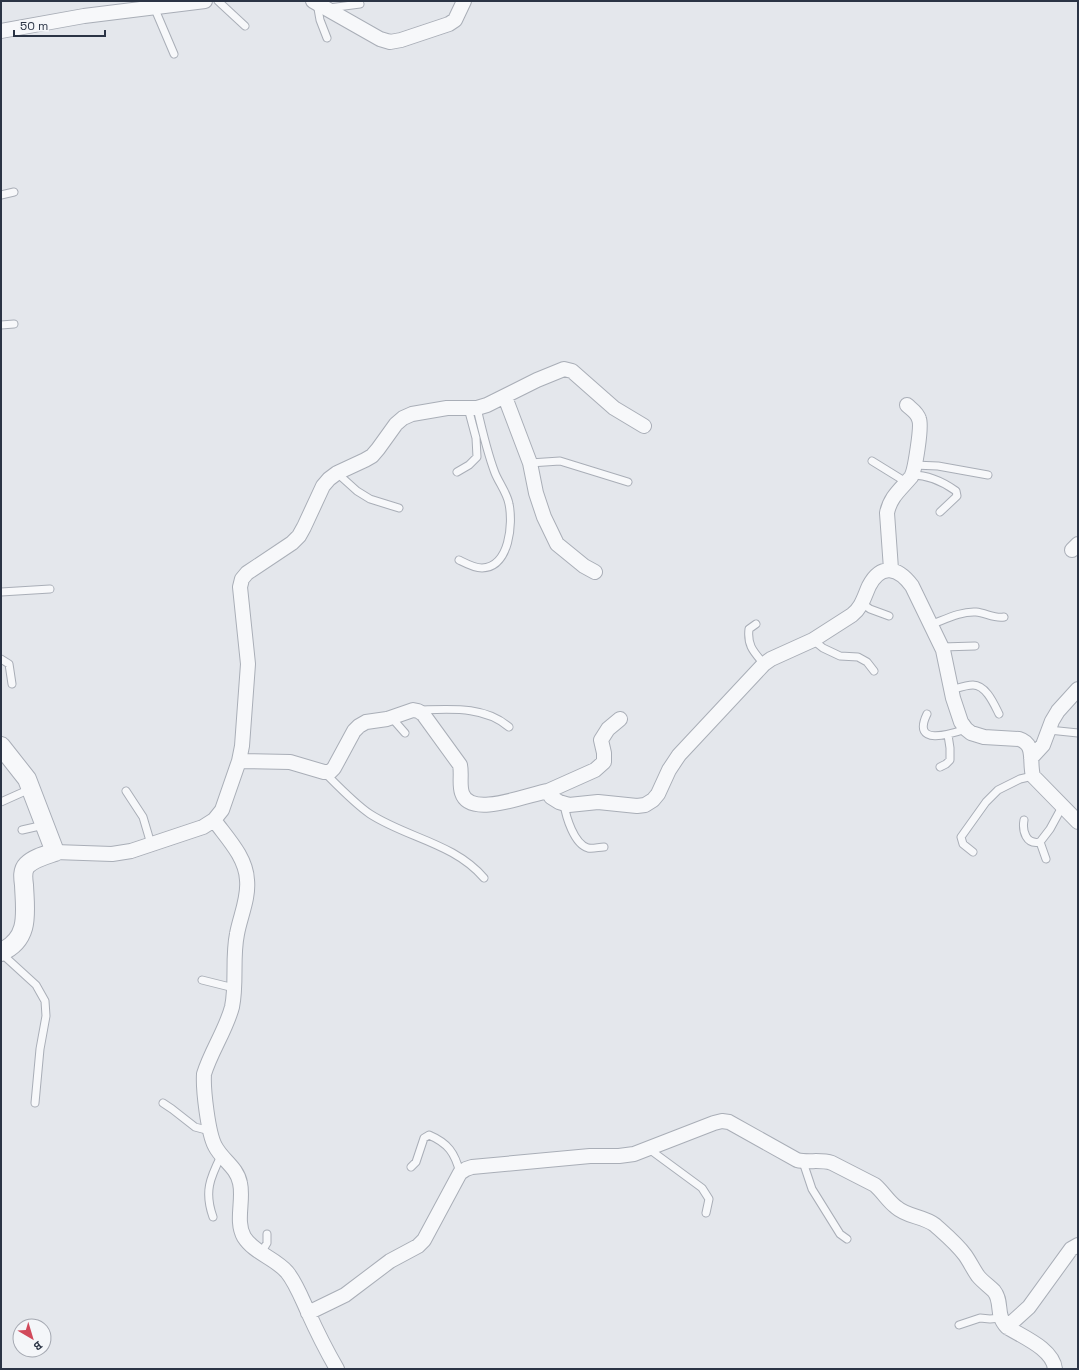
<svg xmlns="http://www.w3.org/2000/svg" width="1079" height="1370" font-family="'Space Grotesk',sans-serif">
<rect width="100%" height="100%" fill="#e4e7ec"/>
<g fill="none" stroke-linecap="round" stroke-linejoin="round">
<!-- service casing -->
<g stroke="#a9aeb7" stroke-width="9">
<path id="service" d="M 218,1 L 245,26
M 317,3 L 320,20 L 327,38
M 154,7 L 174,54
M 329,8 L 360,4
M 1,195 L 14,192
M 1,325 L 14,324
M 872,461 L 906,482
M 530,463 L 560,461 L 628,482
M 914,465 L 938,466 L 988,475
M 457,472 L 469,465 L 477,457 L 476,438 L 468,408
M 337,473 L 357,491 L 370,499 L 399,508
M 912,475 C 929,475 942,481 956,491 L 957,496 L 940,512
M 459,560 C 467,564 474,568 482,568 C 510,567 513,523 509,504 C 507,493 499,483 495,473 C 487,452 482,430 477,408
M 1,592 L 50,589
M 863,604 L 870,609 L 889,616
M 756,624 L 749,629 C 747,646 754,652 764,664
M 930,625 C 944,620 961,611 976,612 C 986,613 995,619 1004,617
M 813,640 L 823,648 L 840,656 L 858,657 L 867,662 L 874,671
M 942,647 L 975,646
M 1,659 L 9,664 L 12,684
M 951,690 C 958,688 966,685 973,685 C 986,685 994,704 999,714
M 421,710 C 451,709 485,706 509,727
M 927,714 C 911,747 951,734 966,729
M 391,717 L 405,733
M 1049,730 L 1078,733
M 940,767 L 946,764 L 950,760 L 950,748 L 948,735
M 324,772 C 337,785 355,804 370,814 C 407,838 454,843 484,878
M 126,791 L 143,817 L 151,844
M 1,802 L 30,789
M 564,804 C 566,817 574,844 588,848 C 593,849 599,847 604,847
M 1024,820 C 1022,831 1026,845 1040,842 L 1050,829 L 1062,807
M 22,830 L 44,825
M 1040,842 L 1046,859
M 973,852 L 963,844 L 961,837 L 986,802 L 998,790 L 1020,779 L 1033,776
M 1,953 L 36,985 L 45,1001 L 46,1016 L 40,1049 L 35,1103
M 202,980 L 234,988
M 163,1103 L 172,1109 L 195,1127 L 210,1131
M 649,1149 L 702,1188 L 709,1199 L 706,1213
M 803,1162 L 812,1189 L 840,1234 L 847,1239
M 411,1167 L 416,1162 L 424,1138 L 429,1135 C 448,1143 455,1153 460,1173
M 213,1217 C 204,1192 210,1178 221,1156
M 261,1253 L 267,1243 L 267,1234
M 959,1325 L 980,1318 L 990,1319 L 1001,1318"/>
</g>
<!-- minor casing -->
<g stroke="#a9aeb7" stroke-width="16">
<path id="minor" d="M 313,1 L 380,39 L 390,42 L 401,40 L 449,24 L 455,20 L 464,1
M 1,31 L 84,16 L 205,1
M 505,397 L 530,463 L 536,493 L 544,517 L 557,544 L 584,566 L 595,572
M 1072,550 L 1078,544
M 891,569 L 887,513 C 890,497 901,489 911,477 C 915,471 922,426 919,419 C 917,412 911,409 907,405
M 1031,758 L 1043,745 L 1052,721 L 1058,711 L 1078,689
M 239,761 L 290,762 L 324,772 L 330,772 L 334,768 L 354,731 L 359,726 L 366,722 L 387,719 L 413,710 L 418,711 L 423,714 L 460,765 C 462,774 459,784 462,793 C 470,819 529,794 548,791 L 551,797 L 559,802 L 569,805 L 598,802 L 637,806 L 645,805 L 653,800 L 658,794 L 669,770 L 679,755 L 764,664 L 771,659 L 813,640 L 852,615 C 862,607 864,597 869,586 C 881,563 898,567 912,586 L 943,650 L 953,698 L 961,722 L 966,729 L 971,733 L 984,737 L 1019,739 C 1036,744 1029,762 1033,776 L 1078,822
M 548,791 L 595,770 L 604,762 L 604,753 L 601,740 L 608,729 L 620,719
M 214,820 C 227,838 246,857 247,880 C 249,898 240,917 237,934 C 232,958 237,983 232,1007 C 226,1030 211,1051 204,1074 C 203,1089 208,1133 215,1146 C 222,1160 237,1167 240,1183 C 244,1200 235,1221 244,1237 C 254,1253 275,1258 287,1272 C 296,1283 302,1299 308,1312 C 317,1332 326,1350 337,1369
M 55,852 L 112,854 L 131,851 L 203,827 L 214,820 L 222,810 L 239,761 L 242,746 L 248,664 L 240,587 L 242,579 L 247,573 L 292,543 L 299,536 L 304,527 L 323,486 L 329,479 L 337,473 L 365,460 L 372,456 L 378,449 L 396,424 L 403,418 L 412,414 L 447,408 L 477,408 L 487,405 L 537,380 L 564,369 L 572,371 L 614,408 L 644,426
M 308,1313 L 345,1295 L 390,1261 L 418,1246 L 424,1240 L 460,1173 L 466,1169 L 472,1167 L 590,1156 L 619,1156 L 634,1154 L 714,1123 L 722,1121 L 729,1122 L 797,1160 C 808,1163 820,1159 832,1163 L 875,1185 C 883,1192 888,1201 896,1207 C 907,1217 923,1216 935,1225 C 945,1234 957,1244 965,1255 C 970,1262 973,1269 978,1276 C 983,1282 989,1286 994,1291 C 1003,1302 995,1315 1007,1327 C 1023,1337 1053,1349 1055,1369
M 1007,1327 L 1029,1307 L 1071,1249 L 1078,1245"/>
</g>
<!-- tertiary casing -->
<g stroke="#a9aeb7" stroke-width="20">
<path id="tertiary" d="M 1,746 L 27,779 L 55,852 C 46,855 34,858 27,865 C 22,870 23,878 24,885 C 25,911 31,939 1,952"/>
</g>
<!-- service -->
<use href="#service" stroke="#f7f8fa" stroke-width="7"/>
<!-- minor -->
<use href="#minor" stroke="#f7f8fa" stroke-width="14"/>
<!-- tertiary -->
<use href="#tertiary" stroke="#f7f8fa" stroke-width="18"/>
</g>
<!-- border -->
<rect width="1079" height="1370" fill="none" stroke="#2b3445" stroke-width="4"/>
<!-- north arrow -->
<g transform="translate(32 1338) rotate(142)"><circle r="19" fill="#f4f6f9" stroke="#a4a8b1"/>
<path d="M0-3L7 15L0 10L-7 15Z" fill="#d1495b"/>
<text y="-6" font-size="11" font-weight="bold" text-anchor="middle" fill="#2b3445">B</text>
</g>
<!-- scale -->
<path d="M14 30v6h91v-6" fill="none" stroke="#2b3445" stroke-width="2"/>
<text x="20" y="30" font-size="12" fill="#2b3445" stroke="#f4f6f9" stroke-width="3" paint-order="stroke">50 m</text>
</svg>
